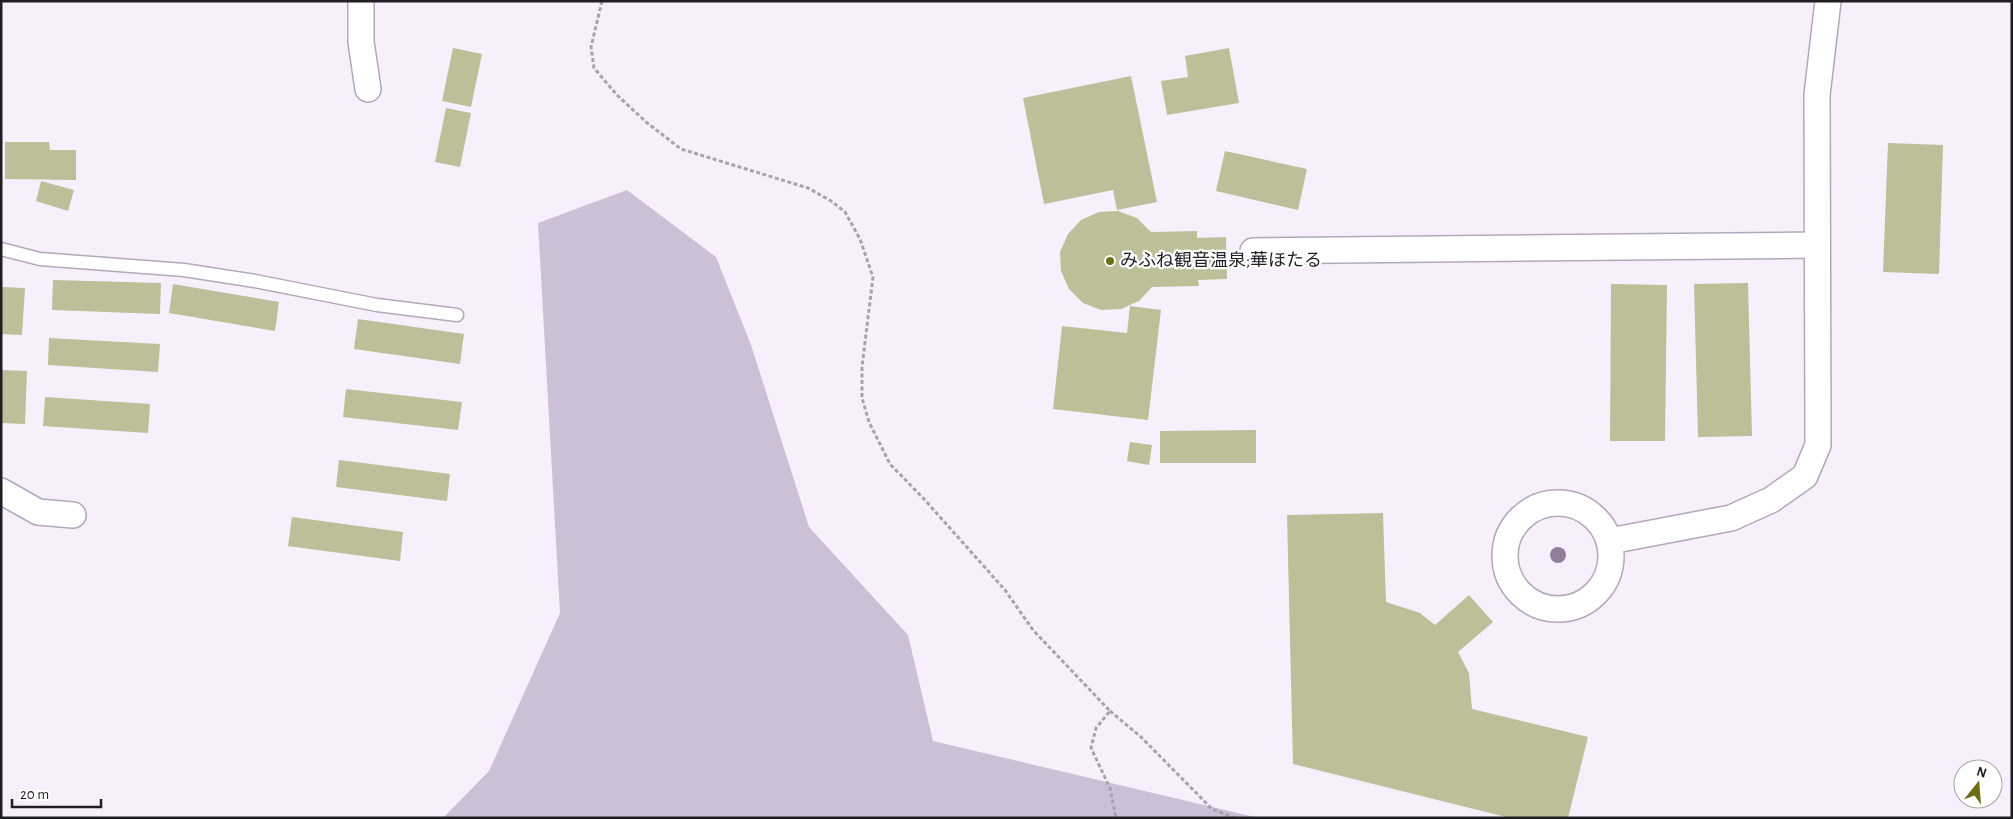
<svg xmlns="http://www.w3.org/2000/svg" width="2013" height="819" font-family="'Alegreya Sans','Noto Sans JP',sans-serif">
<rect width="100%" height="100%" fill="#f7f0fc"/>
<!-- green -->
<path fill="#cdc0d6" d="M 627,190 L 716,257 L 751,345 L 809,527 L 908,635 L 933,741 L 1259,818 L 443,818 L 489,771 L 560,613 L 538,223 Z"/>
<!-- building -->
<path fill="#bcbf98" d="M 453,48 L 482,54 L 471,107 L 442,101 Z
M 1229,48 L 1239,103 L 1167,115 L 1161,81 L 1188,77 L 1185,56 Z
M 1131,76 L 1157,202 L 1117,210 L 1113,190 L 1044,204 L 1023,98 Z
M 446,108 L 471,113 L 460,167 L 435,162 Z
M 5,142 L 49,142 L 50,150 L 76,150 L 76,180 L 5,179 Z
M 1888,143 L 1943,145 L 1939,274 L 1883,272 Z
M 1225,151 L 1307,169 L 1298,210 L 1216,191 Z
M 41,181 L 74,190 L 68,211 L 36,201 Z
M 1118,211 L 1137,218 L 1151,232 L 1197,231 L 1197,238 L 1226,237 L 1227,279 L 1198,280 L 1199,286 L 1152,287 L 1139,301 L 1121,309 L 1101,310 L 1083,303 L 1069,289 L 1061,271 L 1060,252 L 1068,234 L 1081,220 L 1099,212 Z
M 53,280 L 161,283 L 160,314 L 52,310 Z
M 1748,283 L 1752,436 L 1698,437 L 1694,284 Z
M 173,284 L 279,302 L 275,331 L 169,313 Z
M 1611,284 L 1667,285 L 1665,441 L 1610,441 Z
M 1,287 L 25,288 L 22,335 L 1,334 Z
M 1130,306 L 1161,310 L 1148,420 L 1053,409 L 1062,326 L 1127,333 Z
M 358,319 L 464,334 L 460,364 L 354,349 Z
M 49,338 L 160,344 L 158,372 L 48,365 Z
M 1,370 L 27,371 L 25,424 L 1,423 Z
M 346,389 L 462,402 L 458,430 L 343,417 Z
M 45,397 L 150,404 L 148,433 L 43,426 Z
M 1256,430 L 1256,463 L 1160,463 L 1160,431 Z
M 1130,442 L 1152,445 L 1149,465 L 1127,461 Z
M 339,460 L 450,474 L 447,501 L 336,487 Z
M 1383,513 L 1386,602 L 1420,613 L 1435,625 L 1469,595 L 1493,622 L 1458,652 L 1469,673 L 1472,709 L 1588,737 L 1568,818 L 1510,818 L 1293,764 L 1287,515 Z
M 292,517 L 403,532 L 400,561 L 288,546 Z"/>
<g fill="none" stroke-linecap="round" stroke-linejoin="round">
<!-- service casing -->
<g stroke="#b3a8bb" stroke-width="15">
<path id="service" d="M 1,249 L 40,259 L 184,270 L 255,281 L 377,305 L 457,315"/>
</g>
<!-- minor casing -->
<g stroke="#b3a8bb" stroke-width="28">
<path id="minor" d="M 361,1 L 361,42 L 368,89
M 1253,251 L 1816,245
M 1,491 L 38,512 L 73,515
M1505 556a53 53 0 1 1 106 0a53 53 0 1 1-106 0Z
M 1610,541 L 1731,518 L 1771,500 L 1805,476 L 1818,445 L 1817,95 L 1828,1"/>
</g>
<!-- path -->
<path stroke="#a8a2ac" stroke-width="3" stroke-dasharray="4 2.5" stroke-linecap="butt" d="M 602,1 L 591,47 L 594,68 L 617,95 L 646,122 L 681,149 L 808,188 L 831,201 L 845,212 L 860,239 L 873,277 L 862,367 L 862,398 L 869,422 L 890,464 L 924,499 L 1005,590 L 1033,630 L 1110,711 L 1096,728 L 1091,748 L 1110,788 L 1116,818
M 1110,711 L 1141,737 L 1212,809 L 1235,818"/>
<!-- service -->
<use href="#service" stroke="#fff" stroke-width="12"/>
<!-- minor -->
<use href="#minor" stroke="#fff" stroke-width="25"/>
</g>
<!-- trees -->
<circle fill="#907e9c" cx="1558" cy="555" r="8"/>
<!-- markers -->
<circle fill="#6d6f13" stroke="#fff" stroke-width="2" cx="1110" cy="261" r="5"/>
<g text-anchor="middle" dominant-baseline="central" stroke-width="4.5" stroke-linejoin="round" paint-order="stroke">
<!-- poi labels -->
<g font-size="18" fill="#211d24" stroke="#fff" text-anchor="start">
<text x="1120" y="261">みふね観音温泉;華ほたる</text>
</g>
</g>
<!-- border -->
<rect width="2013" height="819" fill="none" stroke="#211d24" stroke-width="5"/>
<!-- north arrow -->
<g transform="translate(1978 784) rotate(17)"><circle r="24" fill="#ffffff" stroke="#a6a5a7"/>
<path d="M0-4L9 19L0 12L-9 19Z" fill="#6d6f13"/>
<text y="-8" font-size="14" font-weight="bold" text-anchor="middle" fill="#211d24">N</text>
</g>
<!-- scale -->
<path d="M12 799v8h89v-8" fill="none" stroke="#211d24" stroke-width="2.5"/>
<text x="20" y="799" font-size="15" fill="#211d24" stroke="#ffffff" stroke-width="4" paint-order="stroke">20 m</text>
</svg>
